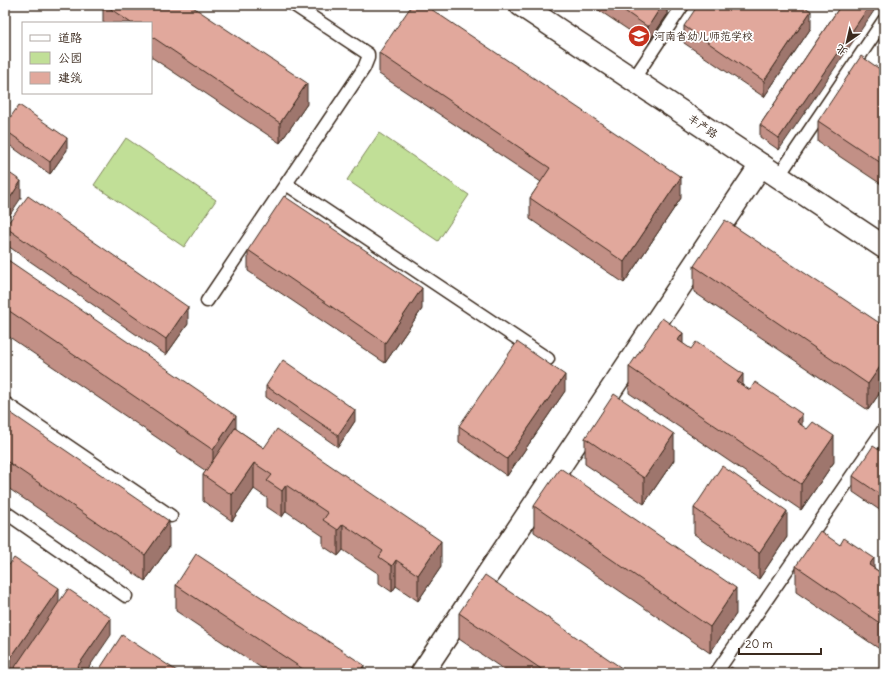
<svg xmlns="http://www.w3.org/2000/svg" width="889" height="678" viewBox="0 0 889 678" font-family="Delius,'LXGW WenKai TC',sans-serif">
<rect width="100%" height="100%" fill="#fff"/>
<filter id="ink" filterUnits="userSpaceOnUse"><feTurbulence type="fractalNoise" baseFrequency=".025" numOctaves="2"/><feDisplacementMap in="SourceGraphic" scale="8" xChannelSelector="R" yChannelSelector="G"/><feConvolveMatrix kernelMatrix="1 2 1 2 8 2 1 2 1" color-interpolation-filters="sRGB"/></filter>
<g filter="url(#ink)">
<g fill="#c1df97" stroke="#7e845a">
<path d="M379,133l90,62 -31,46 -91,-61z"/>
<path d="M126,138l90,62 -32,47 -90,-62z"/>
</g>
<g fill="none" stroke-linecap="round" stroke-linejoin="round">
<g stroke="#3b2a1e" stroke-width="15">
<g id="service">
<path d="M633,80l50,-75"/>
<path d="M778,177l106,-157"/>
<path d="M286,184l262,175"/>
<path d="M207,301l157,-233 4,-10v-4l-74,-49"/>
<path d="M5,403l166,113"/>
<path d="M5,512l121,84"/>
<path d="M716,673l168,-244"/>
</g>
</g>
<g stroke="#3b2a1e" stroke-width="25">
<path id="minor" d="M422,673l339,-508"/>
</g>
<g stroke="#3b2a1e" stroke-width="25">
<path id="tertiary" d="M521,5l363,242"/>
</g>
<use href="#service" stroke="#fff" stroke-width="12"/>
<use href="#minor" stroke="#fff" stroke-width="22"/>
<use href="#tertiary" stroke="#fff" stroke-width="22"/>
</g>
<g fill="#c29086" stroke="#3b2a1e">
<path d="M103,5h87l117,99 -27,39 -129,-86v-34h-48z"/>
<path d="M591,5h76v10l-19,28z"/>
<path d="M841,5l-62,145 -19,-13v-12z"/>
<path d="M684,26l127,2 -47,69 -80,-54z"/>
<path d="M379,53l302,145 -57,85 -94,-64v-21l11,-16 -162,-108z"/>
<path d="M884,72v114l-66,-44v-21z"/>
<path d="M5,125l62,25 -17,24 -45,-32z"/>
<path d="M5,227l183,97 -22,31 -161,-111z"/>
<path d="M248,250l174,59 -37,54 -137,-92z"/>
<path d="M5,258l231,171 205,138 -23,34 -22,-15 -4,6 -13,-9v-9l-36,-24 -5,6 -15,-10v-10l-37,-25 -4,6 -15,-10v-9l-13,-9 -22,32 -29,-20v-26l3,-4 -201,-137z"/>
<path d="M694,266l190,60v61l-16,23 -174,-118z"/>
<path d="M683,344l60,42 59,40 32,36 -33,48 -172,-117v-26z"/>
<path d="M266,386l89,35 -17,26 -72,-50z"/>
<path d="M565,391l-58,85 -48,-34v-16z"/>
<path d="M5,409l164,138 -24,34 -140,-95z"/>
<path d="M585,438l89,22 -30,44 -59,-40z"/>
<path d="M884,453v60l-31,-21v-16z"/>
<path d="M534,506l202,108 -26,39 -176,-121z"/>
<path d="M694,508l93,29 -28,42 -65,-45z"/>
<path d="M796,566l78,2 10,7v77l-88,-60z"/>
<path d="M176,585l188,88h-95l-93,-62z"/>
<path d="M459,613l170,60h-120l-50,-34z"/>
</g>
<g fill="#9e766d" stroke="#3b2a1e">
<path d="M662,5h5v10l-19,28v-16z"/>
<path d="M870,5h8l-99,145v-12z"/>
<path d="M811,11v17l-47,69v-16z"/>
<path d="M307,83v21l-27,39v-20z"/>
<path d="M67,138v12l-17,24v-12z"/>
<path d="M681,177v21l-57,85v-21z"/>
<path d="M21,181v17l-16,24v-16z"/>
<path d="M422,288v21l-37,54v-20z"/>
<path d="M188,307v17l-22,31v-16z"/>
<path d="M683,333v26l-5,-19z"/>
<path d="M884,361v26l-16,23v-26z"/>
<path d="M743,374v26l-6,-18z"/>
<path d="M565,375v16l-58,85v-17z"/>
<path d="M355,410v11l-17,26v-12z"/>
<path d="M802,414v26l-5,-18z"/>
<path d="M236,416v26l-23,34v-26z"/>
<path d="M674,434v26l-30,44v-26z"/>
<path d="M834,436v26l-33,48v-26z"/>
<path d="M254,463v26l-22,32v-26z"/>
<path d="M286,485v26l-4,6v-26z"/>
<path d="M787,511v26l-28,42v-26z"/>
<path d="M169,521v26l-24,34v-26z"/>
<path d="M343,524v26l-5,6v-26z"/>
<path d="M441,541v26l-23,34v-26z"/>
<path d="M6,549v17l-1,1v-17z"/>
<path d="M874,558v26l-5,-19z"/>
<path d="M396,560v26l-4,6v-26z"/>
<path d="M59,588v16l-47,69h-7v-7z"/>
<path d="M736,588v26l-26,39v-26z"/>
<path d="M111,618v17l-26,38h-12z"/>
<path d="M364,665v8h-5z"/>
</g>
<g fill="#e1a89c" stroke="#3b2a1e">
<path d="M105,5h85l117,78 -27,40 -129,-87v-13h-20z"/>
<path d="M412,5h13l256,172 -57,85 -94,-64 20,-30 -171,-115z"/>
<path d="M616,5h46l-14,22z"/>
<path d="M698,5h104l9,6 -47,70 -80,-55z"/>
<path d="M841,5h29l-91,133 -19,-13z"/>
<path d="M861,56l23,16v93l-66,-44z"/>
<path d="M19,105l48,33 -17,24 -45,-32v-5z"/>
<path d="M5,170l16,11 -16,25z"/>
<path d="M28,196l160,111 -22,32 -161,-112z"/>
<path d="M284,196l138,92 -37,55 -137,-93z"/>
<path d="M725,220l159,106v35l-16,23 -174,-118z"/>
<path d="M5,258l231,158 -23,34 -208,-142z"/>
<path d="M662,318l21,15 -5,7 13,9 5,-7 47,32 -6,8 13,8 5,-8 47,32 -5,8 10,7 6,-7 21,14 -33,48 -172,-117z"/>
<path d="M517,342l48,33 -58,84 -48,-33z"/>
<path d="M283,360l72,50 -17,25 -72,-49z"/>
<path d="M614,394l60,40 -30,44 -59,-40z"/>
<path d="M5,409l164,112 -24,34 -140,-95z"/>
<path d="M235,428l29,20 13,-19 164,112 -23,34 -22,-15 -4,6 -13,-9 4,-6 -40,-27 -5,6 -15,-10 5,-7 -42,-28 -4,6 -15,-10 5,-6 -18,-12 -22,32 -29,-20z"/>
<path d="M873,446l11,7v44l-31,-21z"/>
<path d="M722,466l65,45 -28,42 -65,-45z"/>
<path d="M560,468l176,120 -26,39 -176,-121z"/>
<path d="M820,531l20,14 4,-7 30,20 -5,7 15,10v51l-88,-60z"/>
<path d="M196,554l168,111 -5,8h-50l-133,-88z"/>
<path d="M14,558l45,30 -54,78v-95z"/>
<path d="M485,575l144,98h-82l-88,-60z"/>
<path d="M68,589l43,29 -38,55h-62z"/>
<path d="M122,635l58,38h-83z"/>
<path d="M731,667l9,6h-13z"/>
</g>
</g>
<defs>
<g id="school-disc" transform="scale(1.15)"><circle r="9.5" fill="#c8321e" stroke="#fff"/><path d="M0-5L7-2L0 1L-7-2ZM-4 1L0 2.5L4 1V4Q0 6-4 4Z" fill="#fff"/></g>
</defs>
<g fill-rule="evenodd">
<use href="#school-disc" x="639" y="36"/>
</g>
<g text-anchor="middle" stroke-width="3.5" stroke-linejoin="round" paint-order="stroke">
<g font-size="11" fill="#3b2a1e" stroke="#fff" text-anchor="start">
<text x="654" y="40">河南省幼儿师范学校</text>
</g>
<g font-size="11" fill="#3b2a1e" stroke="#fff">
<text transform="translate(703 126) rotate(34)" y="4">丰产路</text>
</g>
</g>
<rect width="889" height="678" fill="none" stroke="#fff" stroke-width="20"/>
<rect x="10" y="10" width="869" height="658" fill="none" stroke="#3b2a1e" stroke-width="1.5" filter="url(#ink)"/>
<rect x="22" y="22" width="130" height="72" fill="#ffffff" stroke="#b1aaa5"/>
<rect x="30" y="35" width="20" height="6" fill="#ffffff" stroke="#b1aaa5"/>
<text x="58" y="42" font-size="12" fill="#3b2a1e">道路</text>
<rect x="30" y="52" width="20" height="12" fill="#c1df97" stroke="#b1aaa5"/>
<text x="58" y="62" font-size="12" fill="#3b2a1e">公园</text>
<rect x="30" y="72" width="20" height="12" fill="#e1a89c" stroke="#b1aaa5"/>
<text x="58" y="82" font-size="12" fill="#3b2a1e">建筑</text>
<g transform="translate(847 42) rotate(214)" stroke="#ffffff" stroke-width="3" paint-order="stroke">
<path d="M0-3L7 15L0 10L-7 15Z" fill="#3b2a1e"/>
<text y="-6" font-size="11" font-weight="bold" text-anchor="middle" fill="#3b2a1e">北</text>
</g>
<path d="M739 648v6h82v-6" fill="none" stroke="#3b2a1e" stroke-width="2"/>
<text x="745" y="648" font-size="12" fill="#3b2a1e" stroke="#ffffff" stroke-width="3" paint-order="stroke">20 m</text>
</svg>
